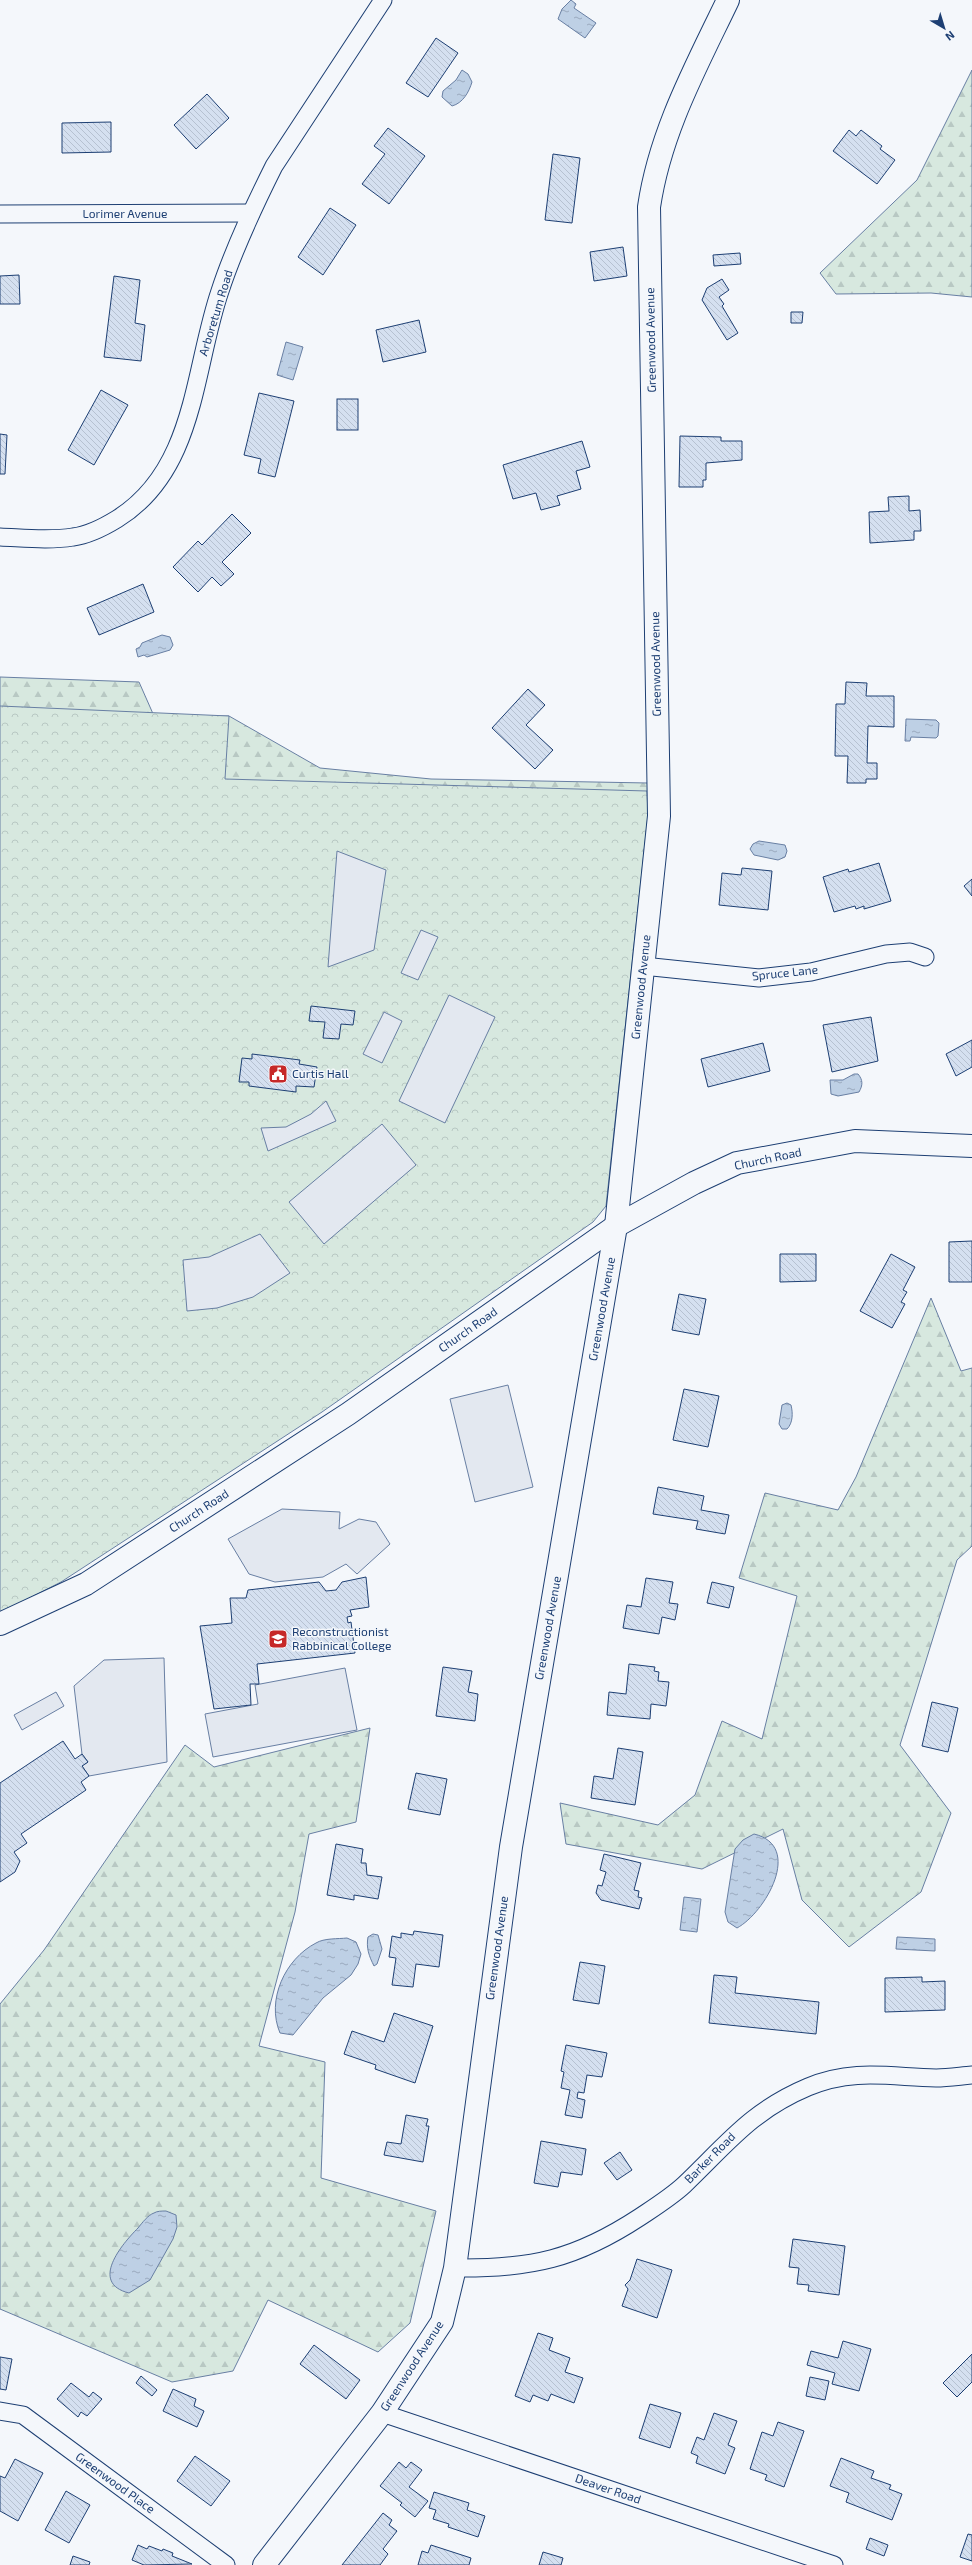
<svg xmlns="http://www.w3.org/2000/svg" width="972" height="2565" viewBox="0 0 972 2565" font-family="'Exo 2',sans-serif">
<defs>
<pattern id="forest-firs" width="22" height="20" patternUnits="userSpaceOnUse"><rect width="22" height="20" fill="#d7e8df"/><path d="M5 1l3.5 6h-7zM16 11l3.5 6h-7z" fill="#b8c8c3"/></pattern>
<pattern id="park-crowns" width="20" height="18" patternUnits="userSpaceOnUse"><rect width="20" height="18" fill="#d7e8df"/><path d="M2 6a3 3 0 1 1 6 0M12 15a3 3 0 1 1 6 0" fill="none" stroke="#b8c8c3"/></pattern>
<pattern id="water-ripples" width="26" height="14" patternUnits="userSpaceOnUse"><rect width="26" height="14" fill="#bed0e5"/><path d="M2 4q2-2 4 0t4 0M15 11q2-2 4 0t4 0" fill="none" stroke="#9aaabe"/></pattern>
<pattern id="building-back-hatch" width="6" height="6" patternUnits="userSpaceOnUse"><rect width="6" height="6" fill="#d5e0f0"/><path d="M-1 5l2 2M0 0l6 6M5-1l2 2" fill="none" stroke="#b6c1d1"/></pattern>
</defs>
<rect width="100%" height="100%" fill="#f4f7fb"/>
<g fill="url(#forest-firs)" stroke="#687fa3">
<path d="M972,70v227l-41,-4 -95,1 -16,-21 97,-93z"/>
<path d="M0,677l139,5 15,34h75l91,52 111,11 217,4 -1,17 -647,54z"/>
<path d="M931,1298l30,73 11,-3v178l-15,14 -57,185 51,68 -30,79 -72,55 -47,-47 -19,-71 -81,40 -136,-25 -6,-41 98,22 37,-30 27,-74 40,18 35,-143 -58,-18 26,-85 73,17 18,-33z"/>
<path d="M370,1728l-14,94 -47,12 -14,78 -36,134 66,16 -4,116 115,33 -26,112 -32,29 -110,-52 -35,71 -61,11 -172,-73v-305l44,-54 141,-205 29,22z"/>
</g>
<path fill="url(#park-crowns)" stroke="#687fa3" d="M0,706l229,10 -4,63 422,12 1,24 -42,391 -13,16 -271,190 -261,170 -61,31z"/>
<g fill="#e3e8f0" stroke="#687fa3">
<path d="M337,851l49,19 -12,80 -46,17z"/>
<path d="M421,930l17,7 -20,43 -17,-7z"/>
<path d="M449,995l46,22 -50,106 -46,-22z"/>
<path d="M384,1012l18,9 -20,42 -19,-9z"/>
<path d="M326,1101l10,20 -68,30 -7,-23 25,-1 25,-13z"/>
<path d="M382,1124l34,41 -92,79 -35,-42z"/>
<path d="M260,1234l30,39 -37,24 -36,11 -30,3 -4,-51 26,-3z"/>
<path d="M508,1385l25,102 -58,15 -25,-103z"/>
<path d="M282,1509l58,3 -1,17 20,-10 17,3 14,22 -33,30 -11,-10 -23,13 -48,5 -26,-8 -21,-35z"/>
<path d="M164,1658l3,104 -78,14 -7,-10 6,-4 -6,-8 -8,-68 30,-26z"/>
<path d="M345,1668l12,62 -144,27 -8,-43 53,-10 -3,-19z"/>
<path d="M56,1692l8,14 -42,24 -8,-15z"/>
</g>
<g fill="url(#water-ripples)" stroke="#687fa3">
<path d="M571,0l5,4 -2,4 22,15 -11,15 -27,-19 4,-10z"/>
<path d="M462,70l6,4 4,8c-3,10 -9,21 -20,24l-10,-9 1,-6 13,-11z"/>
<path d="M286,342l17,5 -10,33 -16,-5z"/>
<path d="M162,635l8,2 3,8 -3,5 -23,7 -3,-2 -6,2 -2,-8 4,-2 2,-4z"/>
<path d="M906,719l30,1 3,3 -1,13 -2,2 -25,-1 -1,4h-5z"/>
<path d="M759,841l26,4 2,6 -2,6 -7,3 -24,-5 -4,-6 3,-5z"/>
<path d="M854,1074h4c5,6 5,11 1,18l-21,4 -7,-2 -1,-14h13z"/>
<path d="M787,1403l4,2c2,8 2,18 -4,24h-5l-3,-5 3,-19z"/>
<path d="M754,1834c50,12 11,79 -17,94l-9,-6 -3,-10 10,-63 8,-9z"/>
<path d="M684,1897l17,2 -4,33 -17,-2z"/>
<path d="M373,1934l5,1 4,14 -5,15 -3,2c-5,-10 -8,-18 -6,-29z"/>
<path d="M897,1937l38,2v12l-39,-2z"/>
<path d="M347,1938l9,4 5,12 -3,10 -7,11 -28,23 -30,37 -13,-2c-14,-33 5,-74 36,-90 8,-5 22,-4 31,-5z"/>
<path d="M166,2211l10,4 1,12 -4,12 -23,41 -21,13c-40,-10 -7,-49 9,-65 4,-5 10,-13 16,-15 3,-2 8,-2 12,-2z"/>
</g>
<g fill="url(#building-back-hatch)" stroke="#1d3f73">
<path d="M436,38l22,15 -30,44 -22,-14z"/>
<path d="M207,94l22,24 -33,31 -22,-24z"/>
<path d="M111,122v30l-49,1v-30z"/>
<path d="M388,128l37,28 -36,48 -27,-20 23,-30 -11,-8z"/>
<path d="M849,130l7,6 5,-6 21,16 -2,3 15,11 -18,24 -44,-33z"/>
<path d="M553,154l27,4 -8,65 -27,-3z"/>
<path d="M330,208l26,17 -33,50 -25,-18z"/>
<path d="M623,247l4,29 -33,5 -4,-29z"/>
<path d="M740,253l1,11 -27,2 -1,-11z"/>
<path d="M19,275l1,29h-20v-28z"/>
<path d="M114,276l26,4 -5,43 10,2 -4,36 -37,-4z"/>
<path d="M722,279l7,11 -10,7 5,7 -2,2 16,27 -11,7 -25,-40 5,-12z"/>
<path d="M791,312h12l-1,11h-11z"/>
<path d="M419,320l7,32 -43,10 -7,-32z"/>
<path d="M101,390l27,15 -34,60 -26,-15z"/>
<path d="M259,393l35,8 -19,76 -17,-4 3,-14 -17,-4z"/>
<rect x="337" y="399" width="21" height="31"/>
<path d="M0,434l7,1 -2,39h-5z"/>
<path d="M680,436l41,1v4h21v19l-36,3v17h-3v7h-24z"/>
<path d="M582,441l8,26 -14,4 5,18 -24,7 3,9 -19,5 -5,-17 -23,6 -10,-34z"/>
<path d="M909,496v15l11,-1 1,21h-7v9l-44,3 -1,-31 20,-1 -1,-14z"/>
<path d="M232,514l19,19 -29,29 12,12 -13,12 -9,-9 -14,15 -25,-25 25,-26 4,4z"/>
<path d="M143,584l11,28 -55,23 -12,-27z"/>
<path d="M846,682l21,1 -1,13h28v31l-26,-1 -1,37h10v16h-11v4h-19l1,-27h-13l1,-52h9z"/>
<path d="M528,689l17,16 -19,20 27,25 -18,19 -43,-41z"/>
<path d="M879,863l12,38 -27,8v-3l-8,3 -1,-3 -21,6 -11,-35 25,-8 1,3z"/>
<path d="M742,868l30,3 -4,39 -49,-5 3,-32 19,2z"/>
<path d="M972,879v17l-8,-10z"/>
<path d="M311,1006l44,5 -2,14 -12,-1 -2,15 -16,-1 2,-16 -16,-1z"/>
<path d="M871,1017l7,44 -46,11 -9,-47z"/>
<path d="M972,1040v27l-16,9 -10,-22z"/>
<path d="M763,1043l7,28 -62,16 -7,-28z"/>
<path d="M252,1054l48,6 -1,4 18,3 -3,20 -18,-1v6l-47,-6v-4h-10l3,-24 10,1z"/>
<path d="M972,1241v41h-23v-40z"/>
<path d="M780,1254h36v27l-36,1z"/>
<path d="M891,1254l24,13 -12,23 4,2 -6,10 4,2 -13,24 -32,-17z"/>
<path d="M679,1294l27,5 -7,36 -27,-5z"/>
<path d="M684,1389l35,7 -11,51 -35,-7z"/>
<path d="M658,1487l46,9 -3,14 28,5 -4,19 -29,-5 2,-8 -45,-7z"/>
<path d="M366,1577l3,30 -19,3 2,6 -5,1 1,6 3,-1 4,31 -98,11 2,20h-9l1,21 -37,4 -14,-83 32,-3 -2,-25h16l2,-8 71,-8 7,9 10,-1 6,-8z"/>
<path d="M646,1578l27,4 -4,21 9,1 -3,16 -13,-3 -3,17 -36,-6 4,-23 14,2z"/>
<path d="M712,1582l22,5 -5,21 -22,-5z"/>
<path d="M629,1664l26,3 -1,4 5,1 -1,9 11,1 -3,24 -15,-2 -1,15 -43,-4 2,-23 17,2z"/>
<path d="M443,1667l29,4 -4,21 10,2 -3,27 -39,-5z"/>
<path d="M932,1702l26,6 -10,44 -26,-6z"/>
<path d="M63,1741l12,18 7,-5 6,8 -6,4 7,10 -8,6 5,8 -65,44 6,9 -13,9 6,9 -5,11 -15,10v-99z"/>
<path d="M618,1748l25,4 -8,53 -44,-7 3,-22 19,3z"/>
<path d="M416,1773l31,6 -7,36 -32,-6z"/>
<path d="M336,1844l27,5 -2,14h5l1,12 15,2 -4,22 -24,-4v5l-27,-5z"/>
<path d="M604,1854l37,9 -7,27 5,1 -1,6 4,1 -3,11 -38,-9 -5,-7 2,-8 4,1 4,-14 -6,-2z"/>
<path d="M414,1931l29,4 -4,32 -23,-3 -3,23 -21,-2 4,-27 -7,-1 3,-21 9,2v-5l12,2z"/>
<path d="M580,1962l25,4 -6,38 -26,-4z"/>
<path d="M714,1975l23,2 -2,16 84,9 -3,32 -107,-11z"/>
<path d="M922,1977v5l23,-1v29l-60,2v-34z"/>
<path d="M394,2013l39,13 -18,57 -40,-14 1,-4 -32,-11 8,-23 32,11z"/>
<path d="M566,2045l41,8 -5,24 -15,-2 -3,18 -6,-1 -1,6 8,2 -3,18 -17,-3 5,-25 -9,-2 3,-16 -3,-1z"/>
<path d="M406,2115l22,4 -2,7h3l-6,36 -39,-7 3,-13 14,2z"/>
<path d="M541,2141l45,8 -4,26 -21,-3 -3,15 -24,-4z"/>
<path d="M620,2152l12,18 -15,10 -13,-17z"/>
<path d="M793,2239l52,7 -6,49 -31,-4 1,-6 -12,-1 2,-16 -10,-1z"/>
<path d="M637,2259l35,11 -15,48 -35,-12 6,-17 -3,-4 5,-5z"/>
<path d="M538,2333l15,5 -4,12 21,8 -5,14 18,6 -9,25 -23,-9 -3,7 -15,-6 -3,7 -15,-6z"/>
<path d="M843,2341l28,8 -12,42 -27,-7 3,-11 -28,-8 4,-14 27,7z"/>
<path d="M314,2345l46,35 -14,19 -46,-35z"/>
<path d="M972,2354v28l-15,15 -14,-14z"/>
<path d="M0,2357l12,2 -6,31 -6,-1z"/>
<path d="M141,2376l16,14 -5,6 -16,-13z"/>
<path d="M810,2377l19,4 -4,19 -19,-4z"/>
<path d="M71,2383l18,14 4,-5 9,7 -15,17 -6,-4 -3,5 -21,-18z"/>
<path d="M173,2389l23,10 -2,7 10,5 -7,16 -34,-16z"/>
<path d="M650,2404l31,9 -11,35 -31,-10z"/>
<path d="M714,2413l23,8 -9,24 7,3 -10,26 -29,-11 2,-7 -7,-3 6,-16 7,3z"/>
<path d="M778,2422l26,9 -20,56 -19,-7 2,-5 -17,-6 12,-37 11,4z"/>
<path d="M195,2456l35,25 -19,25 -34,-25z"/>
<path d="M841,2458l33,13 -3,7 20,7 -2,4 13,5 -10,26 -46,-18 3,-9 -19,-7z"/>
<path d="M15,2459l28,14 -25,48 -18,-10v-35l5,2z"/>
<path d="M399,2462l7,6 5,-6 11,8 -13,17 19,14 -13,16 -15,-12 2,-2 -22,-17z"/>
<path d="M66,2491l24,14 -21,38 -24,-13z"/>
<path d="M434,2492l35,11 -2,7 18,6 -7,21 -30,-10 1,-3 -16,-5 3,-9 -7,-2z"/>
<path d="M383,2513l9,7 -3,5 8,6 -14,18 5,5 -8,11h-38z"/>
<path d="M968,2534l4,1v26l-12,-4z"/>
<path d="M870,2538l18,7 -4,11 -18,-7z"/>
<path d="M138,2545l9,4 2,-3 13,5 1,-2 10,4 -1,3 20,8 -48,1 -12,-5z"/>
<path d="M431,2545l40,13 -2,7h-51l4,-14 6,2z"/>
<path d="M543,2552l20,6 -2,7h-22z"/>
<path d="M73,2556l17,6 -1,3h-19z"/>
</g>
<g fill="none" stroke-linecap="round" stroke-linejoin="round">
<g stroke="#1d3f73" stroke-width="19">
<g id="minor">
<path d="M0,214l251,-1"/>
<path d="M0,537c24,1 49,4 73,0 16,-2 31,-10 44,-18 79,-49 76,-149 103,-228 14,-43 34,-85 54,-125l109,-166"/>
<path d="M643,966l116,12 52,-6 75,-18 24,-2 15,5"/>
<path d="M455,2268c76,1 121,-9 185,-51 15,-10 31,-20 44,-32 43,-41 67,-74 124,-98 45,-19 82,-10 128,-9 12,0 24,-2 36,-3"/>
<path d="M0,2411l23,4 203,150"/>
<path d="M382,2413l452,152"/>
</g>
</g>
<g stroke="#1d3f73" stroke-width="24">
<path id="secondary" d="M264,2565l118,-152 60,-91 13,-54 56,-421 105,-621 43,-410 -10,-609c11,-75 47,-140 79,-207"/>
</g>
<g stroke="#1d3f73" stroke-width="24">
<path id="primary" d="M0,1624l86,-40 262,-170 268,-188 78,-43 43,-20 118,-22 117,5"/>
</g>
<use href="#minor" stroke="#f4f7fb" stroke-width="17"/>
<use href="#secondary" stroke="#f4f7fb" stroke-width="22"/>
<use href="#primary" stroke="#f4f7fb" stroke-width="22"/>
</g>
<defs>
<g id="civic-square" transform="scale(1)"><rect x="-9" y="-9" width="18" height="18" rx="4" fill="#c62828" stroke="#f4f7fb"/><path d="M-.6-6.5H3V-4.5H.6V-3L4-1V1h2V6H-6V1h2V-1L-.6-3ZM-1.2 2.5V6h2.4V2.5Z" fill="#fff"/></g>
<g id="university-square" transform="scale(1)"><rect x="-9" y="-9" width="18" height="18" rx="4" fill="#c62828" stroke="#f4f7fb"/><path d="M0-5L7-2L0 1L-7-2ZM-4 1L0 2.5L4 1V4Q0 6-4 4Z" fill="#fff"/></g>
</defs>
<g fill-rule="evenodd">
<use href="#civic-square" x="278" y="1074"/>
<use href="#university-square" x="278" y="1639"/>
</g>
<g text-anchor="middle" stroke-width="3" stroke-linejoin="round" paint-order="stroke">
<g font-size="12" fill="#1d3f73" stroke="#f4f7fb">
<text x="125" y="218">Lorimer Avenue</text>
<text transform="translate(216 313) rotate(-73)" y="4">Arboretum Road</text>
<text transform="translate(651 340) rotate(-91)" y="4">Greenwood Avenue</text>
<text transform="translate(656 664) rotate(-91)" y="4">Greenwood Avenue</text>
<text transform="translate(785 973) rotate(-6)" y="4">Spruce Lane</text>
<text transform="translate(641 987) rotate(-84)" y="4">Greenwood Avenue</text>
<text transform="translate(768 1159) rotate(-12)" y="4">Church Road</text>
<text transform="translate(602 1309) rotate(-80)" y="4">Greenwood Avenue</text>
<text transform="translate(468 1330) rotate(-35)" y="4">Church Road</text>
<text transform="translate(199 1511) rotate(-33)" y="4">Church Road</text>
<text transform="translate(548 1628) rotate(-80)" y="4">Greenwood Avenue</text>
<text transform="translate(497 1948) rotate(-82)" y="4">Greenwood Avenue</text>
<text transform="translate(710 2158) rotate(-45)" y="4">Barker Road</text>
<text transform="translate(412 2366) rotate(-57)" y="4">Greenwood Avenue</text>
<text transform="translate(115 2483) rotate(36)" y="4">Greenwood Place</text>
<text transform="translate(608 2489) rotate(19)" y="4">Deaver Road</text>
</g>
<g font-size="12" fill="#1d3f73" stroke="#f4f7fb" text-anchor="start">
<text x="292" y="1078">Curtis Hall</text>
<text x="292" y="1636">Reconstructionist<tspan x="292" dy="14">Rabbinical College</tspan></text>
</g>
</g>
<g transform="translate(944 28) rotate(142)" stroke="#f4f7fb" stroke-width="3" paint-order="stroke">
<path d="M0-3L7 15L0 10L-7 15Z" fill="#1d3f73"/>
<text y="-6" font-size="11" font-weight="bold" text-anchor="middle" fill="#1d3f73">N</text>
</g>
</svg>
